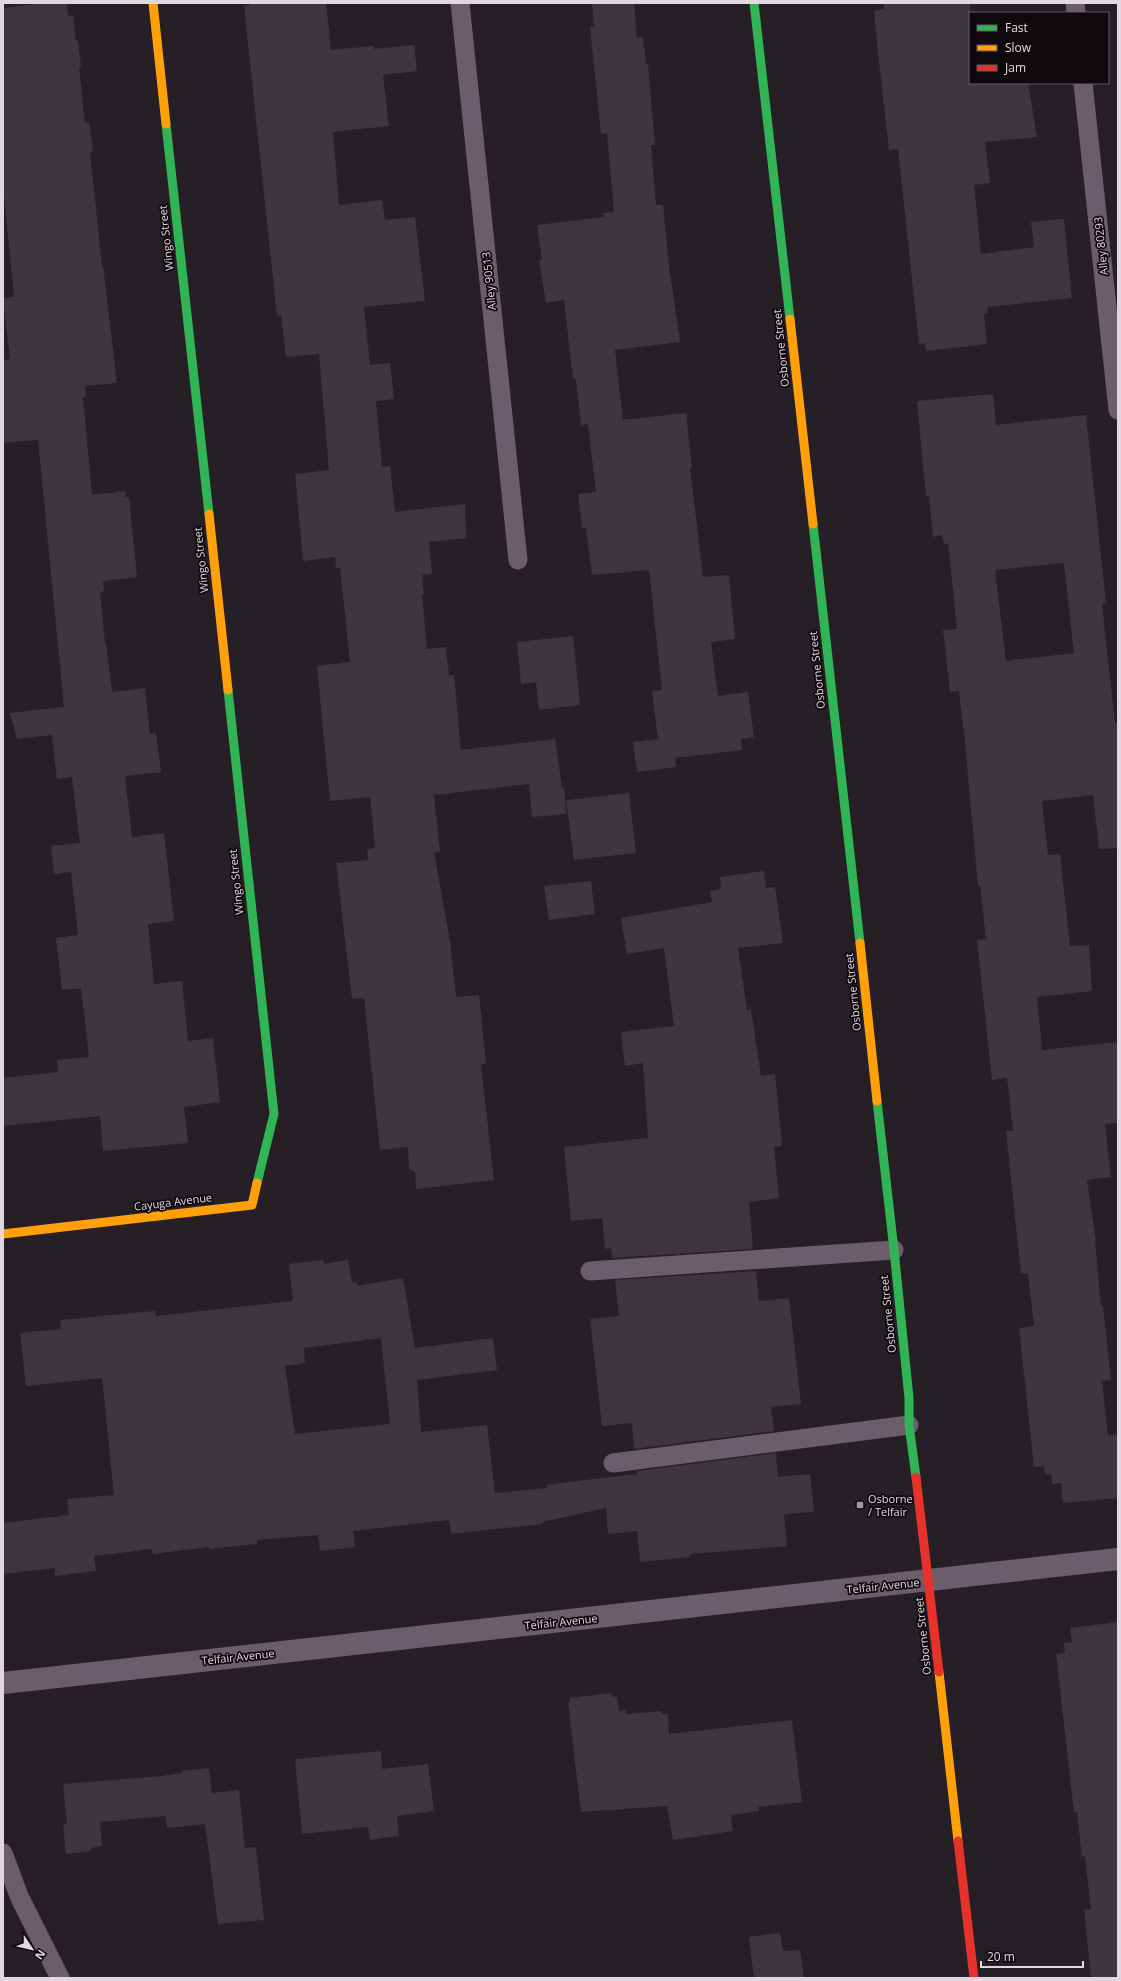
<svg xmlns="http://www.w3.org/2000/svg" width="1121" height="1981" viewBox="0 0 1121 1981" font-family="'Open Sans',sans-serif">
<rect width="100%" height="100%" fill="#262026"/>
<g fill="#3d373d" fill-rule="evenodd">
<path d="M46,3h21l1,13 5,-1 3,26h2l3,26h-2l6,56 4,-1 4,29 -3,1 12,114h1l14,117 -32,3 1,11h-3l9,98 33,-4v7l4,-1 8,80 -34,4 1,10 -4,1 5,51h1l6,49 33,-4 5,46 6,-1 5,39 -36,4 7,61 32,-4 10,88 -26,3 6,60 28,-3 6,60 25,-3 7,64 -36,5 4,36 -85,8 -3,-35 -97,10v-48l55,-6 -1,-12 32,-3 -8,-69 -19,2 -6,-52 22,-3 -7,-63 -17,2 -3,-28 29,-3 -8,-66 -15,2 -5,-44 -35,4 -7,-26 54,-6 -26,-267 -35,3v-83l7,-1 -7,-61 11,-1 -11,-114v-175z"/>
<path d="M250,3h76l5,47 43,-4v3l40,-4 3,26 -34,4 6,51 -56,6 6,73 43,-5 3,20 30,-3 10,84 -61,6 6,58 20,-2 4,36 -18,2 6,66 8,-1 5,46 70,-8 1,34 -37,4 3,32 -10,1 2,19 -2,1 5,54 19,-2 3,28h5l7,75 94,-11 7,48h2l2,27 -34,3 -3,-33 -95,11 6,57h-6l16,89 6,56 23,-2 7,69h-5l13,116 -78,9 -1,-17 -6,-3 -1,-22 -28,3 -16,-152 -12,1 -16,-136 32,-3 -1,-11 8,-1 -5,-51 -40,4 -13,-135 33,-4 -10,-94h-4l-1,-11 -32,4 -8,-87 34,-4 -10,-116 -33,3 -5,-42 -4,1 -33,-310 6,-1z"/>
<path d="M592,3h42l3,35 6,-1 3,27h2l7,81h-4l5,60h7l6,61 11,76 -65,8 8,70 63,-7 6,55h-2l13,109 26,-2 6,64 -24,3 7,54 30,-4 6,45 -13,2 1,11 -67,8 1,9 -39,5 -4,-30 25,-3 -6,-48 10,-1 -13,-120 -57,5 -6,-47h-4l-4,-34 18,-2 -8,-68 -7,1 -5,-46h-3l-9,-79 -18,3 -7,-43h3l-5,-35 67,-8 -1,-4 11,-1 -7,-79 -6,1 -11,-107h4z"/>
<path d="M884,3h86v80h58l9,54 -52,5 5,41 -16,2 7,69 53,-7 -3,-25 33,-3 8,79 -85,9 1,6 -4,1 3,30 -61,7 -1,-8 -6,1 -21,-195 -9,1 -11,-97 -4,-42 10,-2z"/>
<path d="M993,394l3,31 90,-10 20,188 -4,1 13,119h3v125l-19,1 -6,-54 -51,6 6,54 12,-1 10,92 19,-1 3,46 -55,6 5,53 76,-8v81l-13,1 6,53 -24,3 9,62 -1,-1 6,65h2l8,74 -9,1 6,54 10,-1v64l-55,5 -2,-20 -9,1 -1,-10h-6l-1,-8 -10,1 -15,-139 15,-2 -6,-53 -7,1 -15,-143h7l-6,-53 -15,2 -15,-140 9,-1 -6,-53h-2l-13,-144 -6,-51 -9,1 -7,-62 14,-1 -9,-86 -4,1 -2,-9 -9,2 -4,-41h-3l-9,-95zM1064,563l10,90 -68,8 -11,-91z"/>
<path d="M573,636l7,69 -41,5 -3,-28 -15,2 -4,-42z"/>
<path d="M629,793l7,60 -62,7 -8,-60z"/>
<path d="M764,871l2,17 9,-1 8,56 -45,5 9,62 4,-1 10,67 14,-2 7,72 -8,1 5,51 -30,4 4,47 -141,9 -1,-10 -6,1 -3,-31 -31,3 -7,-74 84,-9 -5,-75 -18,3 -4,-34 53,-6 -10,-78 -37,6 -6,-36 91,-16 -2,-11 11,-2 -1,-12z"/>
<path d="M591,881l4,33 -46,6 -5,-34z"/>
<path d="M323,1260l1,4 24,-4 4,23 5,-1v4l46,-8 12,70 78,-10 4,32 -80,10 4,52 66,-7 8,68 52,-5v-3l21,-3 69,-8v-3l139,-18 2,24 32,-3 4,38 -30,2 3,32 -97,8v3l-50,5 -3,-31 -29,3 -2,-26 -64,14 1,2 -92,10 -2,-14 -96,11 2,16 -35,4 -2,-16 -61,5v4l-48,5v-2l-56,7 -1,-5 -58,7 2,15 -41,5v-8l-52,6v-51l66,-8 -2,-16 47,-4 -12,-117 -76,8 -6,-53 41,-4 -1,-9 95,-9 1,5 137,-15 -4,-37zM381,1338l9,86 -95,10 -10,-68 20,-3 -1,-15z"/>
<path d="M756,1271l3,30 30,-3 12,106 -30,3 3,24 -140,18 -2,-26 -30,3 -12,-107 29,-3 -4,-36z"/>
<path d="M1118,1622v356h-27l-7,-68 7,-1 -6,-53 -3,1 -5,-45h-3l-18,-158 9,-1 -1,-10 8,-1 -2,-14z"/>
<path d="M611,1693l1,4 5,-1 2,15 6,-1 1,4 35,-3 1,3h6l1,20 123,-14 10,82 -44,5 1,4 -28,4 2,16 -60,9 -6,-34 -86,6 -13,-110h2v-4z"/>
<path d="M381,1751l1,18 46,-5 6,47 -37,5 2,20 -29,4 -2,-13 -66,7 -7,-75z"/>
<path d="M209,1768l3,25 27,-3 6,58 11,-1 8,73 -46,4 -13,-100 -38,4 -1,-12 -66,6 2,24 -11,2v3l-25,3 -3,-30h4l-4,-40 99,-8 20,-3v-2z"/>
<path d="M780,1933l3,18 17,-1 4,28h-50l-5,-41z"/>
</g>
<g fill="none" stroke-linecap="round" stroke-linejoin="round">
<g stroke="#6c5d6b" stroke-width="19">
<path d="M460,3l58,557"/>
<path d="M1075,3l1,10"/>
<path d="M1083,83l35,327"/>
<path d="M590,1271l304,-21"/>
<path d="M613,1463l296,-38"/>
<path d="M3,1853l16,43 41,82"/>
</g>
<path stroke="#6c5d6b" stroke-width="22" d="M3,1683l1115,-124"/>
<g stroke="#30b455" stroke-width="9">
<path d="M754,3l36,316"/>
<path d="M166,124l43,390"/>
<path d="M813,524l47,419"/>
<path d="M228,690l46,424 -17,69"/>
<path d="M877,1101l17,149 15,148v27l7,52"/>
</g>
<g stroke="#ff9f0a" stroke-width="9">
<path d="M153,3l13,121"/>
<path d="M790,319l23,205"/>
<path d="M209,514l19,176"/>
<path d="M860,943l17,158"/>
<path d="M3,1234l249,-29 5,-22"/>
<path d="M939,1672l19,169"/>
</g>
<g stroke="#e5322d" stroke-width="9">
<path d="M916,1477l23,195"/>
<path d="M958,1841l16,137"/>
</g>
</g>
<rect fill="#a0979f" stroke="#0f090e" stroke-width="1.5" x="856" y="1501" width="8" height="8" rx="2"/>
<g text-anchor="middle" stroke-width="3.5" stroke-linejoin="round" paint-order="stroke">
<g font-size="11" fill="#e1d7e0" stroke="#0f090e">
<text transform="translate(166 238) rotate(-96)" y="4">Wingo Street</text>
<text transform="translate(1101 246) rotate(-96)" y="4">Alley 80293</text>
<text transform="translate(489 281) rotate(-96)" y="4">Alley 90513</text>
<text transform="translate(781 348) rotate(-96)" y="4">Osborne Street</text>
<text transform="translate(201 560) rotate(-96)" y="4">Wingo Street</text>
<text transform="translate(817 670) rotate(-96)" y="4">Osborne Street</text>
<text transform="translate(236 882) rotate(-96)" y="4">Wingo Street</text>
<text transform="translate(853 992) rotate(-96)" y="4">Osborne Street</text>
<text transform="translate(173 1202) rotate(-7)" y="4">Cayuga Avenue</text>
<text transform="translate(888 1314) rotate(-96)" y="4">Osborne Street</text>
<text transform="translate(883 1586) rotate(-6)" y="4">Telfair Avenue</text>
<text transform="translate(561 1622) rotate(-6)" y="4">Telfair Avenue</text>
<text transform="translate(923 1636) rotate(-96)" y="4">Osborne Street</text>
<text transform="translate(238 1657) rotate(-6)" y="4">Telfair Avenue</text>
</g>
<g font-size="11" fill="#e1d7e0" stroke="#0f090e" text-anchor="start">
<text x="868" y="1503">Osborne<tspan x="868" dy="13">/ Telfair</tspan></text>
</g>
</g>
<rect width="1121" height="1981" fill="none" stroke="#e1d7e0" stroke-width="8"/>
<rect x="969" y="12" width="140" height="72" fill="#0f090e" stroke="#635b62"/>
<rect x="977" y="25" width="20" height="6" fill="#30b455" stroke="#635b62"/>
<text x="1005" y="32" font-size="12" fill="#e1d7e0">Fast</text>
<rect x="977" y="45" width="20" height="6" fill="#ff9f0a" stroke="#635b62"/>
<text x="1005" y="52" font-size="12" fill="#e1d7e0">Slow</text>
<rect x="977" y="65" width="20" height="6" fill="#e5322d" stroke="#635b62"/>
<text x="1005" y="72" font-size="12" fill="#e1d7e0">Jam</text>
<g transform="translate(32 1949) rotate(125)" stroke="#0f090e" stroke-width="3" paint-order="stroke">
<path d="M0-3L7 15L0 10L-7 15Z" fill="#e1d7e0"/>
<text y="-6" font-size="11" font-weight="bold" text-anchor="middle" fill="#e1d7e0">N</text>
</g>
<path d="M981 1961v6h102v-6" fill="none" stroke="#e1d7e0" stroke-width="2"/>
<text x="987" y="1961" font-size="12" fill="#e1d7e0" stroke="#0f090e" stroke-width="3" paint-order="stroke">20 m</text>
</svg>
